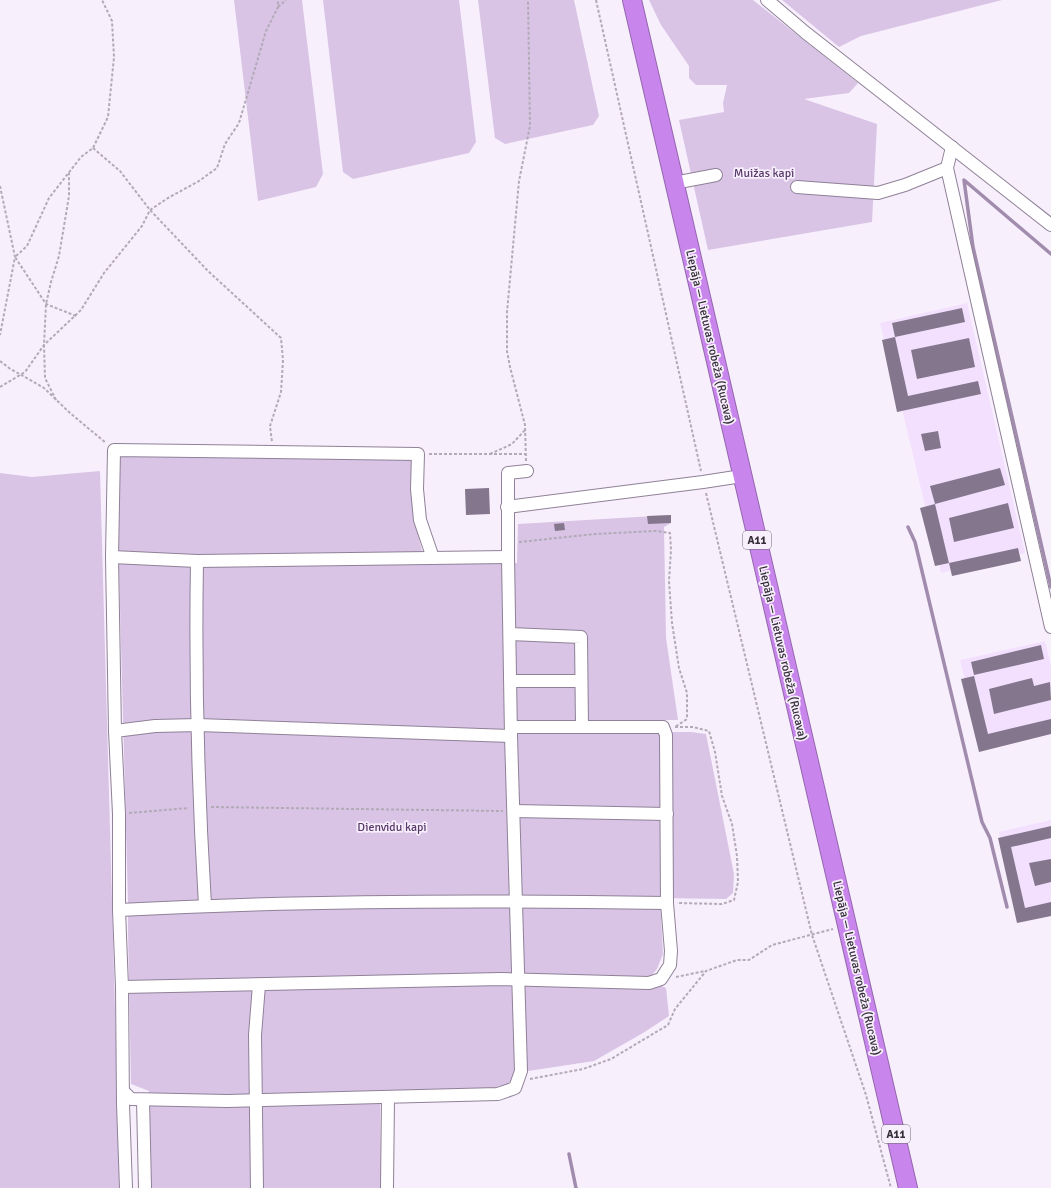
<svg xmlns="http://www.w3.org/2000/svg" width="1051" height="1188" viewBox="0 0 1051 1188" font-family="Signika,sans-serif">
<rect width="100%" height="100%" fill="#f8effd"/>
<g fill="#f3e0ff">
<path d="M967,303l58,250 -84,20 -39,-164 -22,-86z"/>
<path d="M1045,641l6,25v63l-69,18 -22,-87z"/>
<path d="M1051,820v91l-34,7 -18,-86z"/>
</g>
<g fill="#d9c4e6">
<path d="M234,0h68l21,174 -7,13 -58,14z"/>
<path d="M323,0h136l17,142 -7,11 -116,26 -10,-7z"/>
<path d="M478,0h96l25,116 -6,9 -88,19 -10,-6z"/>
<path d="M649,0h104l105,83 -9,10 -45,6 73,25 -5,98 -164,28 -29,-130 45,-8 -1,-9 4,-18h-31l-7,-7v-12l-28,-41z"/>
<path d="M782,0h220l-141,36 -22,11z"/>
<path d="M120,453l292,5c2,35 2,72 14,106l91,-1 1,-39 153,-9v8l-7,4 2,111 12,82h-13l4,12h22l15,2 28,140 -1,19 -7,6 -66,-1 3,56 -6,15 -9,11 18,8 3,28 -26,17 -49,28 -79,12 -5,9 -16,7 -114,4 1,95h-230l-2,-97 -18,-7 -3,-154v-27l-12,-444z"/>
<path d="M100,471l20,717h-120v-715l32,4z"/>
</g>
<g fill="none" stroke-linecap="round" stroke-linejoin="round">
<g stroke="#a18cae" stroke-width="3.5">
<path d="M1051,254l-87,-74 9,67 78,340"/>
<path d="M908,527l7,15 67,280 8,16 17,69"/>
<path d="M569,1154l7,34"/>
</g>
</g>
<g fill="#84768c">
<path d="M962,308l3,14 -70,15 -3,-14z"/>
<path d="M895,337l13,59 70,-15 3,13 -84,18 -15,-72z"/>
<path d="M969,338l6,29 -58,12 -6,-29z"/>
<path d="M938,431l3,17 -16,3 -4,-17z"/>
<path d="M1000,468l5,17 -70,19 -5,-18z"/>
<path d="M489,488l1,26 -24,1 -1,-26z"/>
<path d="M1008,503l6,25 -60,14 -5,-24z"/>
<path d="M935,504l14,59 -14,3 -15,-58z"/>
<path d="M671,515v8l-23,1 -1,-8z"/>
<path d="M564,523l1,7 -10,1 -1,-7z"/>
<path d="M1018,548l3,13 -69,15 -3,-13z"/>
<path d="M1041,645l3,14 -70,16 -3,-13z"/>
<path d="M974,676l14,58 63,-15v15l-72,18 -18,-73z"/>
<path d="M1032,678l2,8 16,-4 1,18 -57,14 -5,-25z"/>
<path d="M1051,826v12l-40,9 14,61 26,-6v14l-34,7 -19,-85z"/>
<path d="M1051,859v23l-16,4 -6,-23z"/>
</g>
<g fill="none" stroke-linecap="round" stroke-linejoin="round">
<g stroke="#8f8197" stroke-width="14">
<g id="minor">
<path d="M767,0l39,33 245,192"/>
<path d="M952,147l-5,21 104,459"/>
<path d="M674,183l42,-8"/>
<path d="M797,187l81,6 27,-8 42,-17"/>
<path d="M507,507l196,-25 39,-6"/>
<path d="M112,557l85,4 311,-4"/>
<path d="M197,561c-2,114 1,229 8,344"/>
<path d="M510,634l71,3 1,90"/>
<path d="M511,681h70"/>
<path d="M115,731l40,-5 43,-1 313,11"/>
<path d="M514,811l153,3"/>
<path d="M119,910c183,-10 366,-10 548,-7"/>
<path d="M122,987l379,-8 148,4 12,-4 9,-14 1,-14 -4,-48 -1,-168 -3,-8h-151"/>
<path d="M124,1092l7,7 96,2 271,-7 17,-6 6,-17 -10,-335 -3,-179v-84l19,-2"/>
<path d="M143,1100l2,88"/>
<path d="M126,1188l-3,-84 -1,-117 -3,-77v-96l-4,-83 -3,-174 2,-107 304,4 -1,35 3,31 13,38"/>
<path d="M257,1188l-2,-153 4,-50"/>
<path d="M387,1188l1,-90"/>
</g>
</g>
<g stroke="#9467ad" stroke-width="20">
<path id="highway" d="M632,0l276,1188"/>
</g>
<g stroke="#b2aab7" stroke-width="2" stroke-dasharray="3 2" stroke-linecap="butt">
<path d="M596,0l105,471"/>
<path d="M278,7l8,-7"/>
<path d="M93,148l27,23 30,39 58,61 73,67 2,22 -2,32 -11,34 2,16"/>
<path d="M0,186l15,71 -15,78"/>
<path d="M76,316l-30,-12 -31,-47 12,-11 22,-48 32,-41 12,-9 15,-31 6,-60 -2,-36 -10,-21"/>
<path d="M0,361l9,7 35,20 26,25 36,30"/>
<path d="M0,387l25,-15 19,-27 37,-35 23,-37 38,-47 8,-16 18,-12 31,-17 18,-13 8,-24 14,-21 27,-92 12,-24v-7"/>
<path d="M56,400l-11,-22 -1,-33 2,-41 5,-22 8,-26 10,-60v-23"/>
<path d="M429,454h97"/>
<path d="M490,454l22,-10 13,-14"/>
<path d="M526,461l-1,-36 -15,-58 -3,-16v-39l12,-131 11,-55 -2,-126"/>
<path d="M706,493l106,442 54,160 25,93"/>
<path d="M519,542l76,-8 61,-3 14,2 1,17 -2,31 3,42 7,45 8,25v26l-12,8"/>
<path d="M675,727h18l16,4 6,21 7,44 10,28 5,32 1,26 -4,18 -12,4 -45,-1"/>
<path d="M211,807l292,4"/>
<path d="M129,813l60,-5"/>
<path d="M676,977l29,-6"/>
<path d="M530,1079l53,-10 28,-10 57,-34 7,-16 31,-38 31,-11h12l23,-15 61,-16"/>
</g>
<use href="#minor" stroke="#fff" stroke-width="12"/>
<use href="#highway" stroke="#c886ec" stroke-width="18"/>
</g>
<g text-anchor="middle" stroke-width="3.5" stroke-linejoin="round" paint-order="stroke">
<g fill="#f8effd" stroke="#6e6872" stroke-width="1">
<rect x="743" y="531" width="28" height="18" rx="3"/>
<rect x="882" y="1125" width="28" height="18" rx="3"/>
</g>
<g font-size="11" font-weight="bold" fill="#332e37">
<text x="757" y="544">A11</text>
<text x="896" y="1138">A11</text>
</g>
<g font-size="12" fill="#583969" stroke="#f8effd">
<text x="764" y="177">Muižas kapi</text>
<text x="392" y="831">Dienvidu kapi</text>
</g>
<g font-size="12" fill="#332e37" stroke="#f8effd">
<text transform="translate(710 337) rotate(77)" y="4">Liepāja — Lietuvas robeža (Rucava)</text>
<text transform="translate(783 653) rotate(77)" y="4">Liepāja — Lietuvas robeža (Rucava)</text>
<text transform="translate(857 968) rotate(77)" y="4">Liepāja — Lietuvas robeža (Rucava)</text>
</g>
</g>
</svg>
